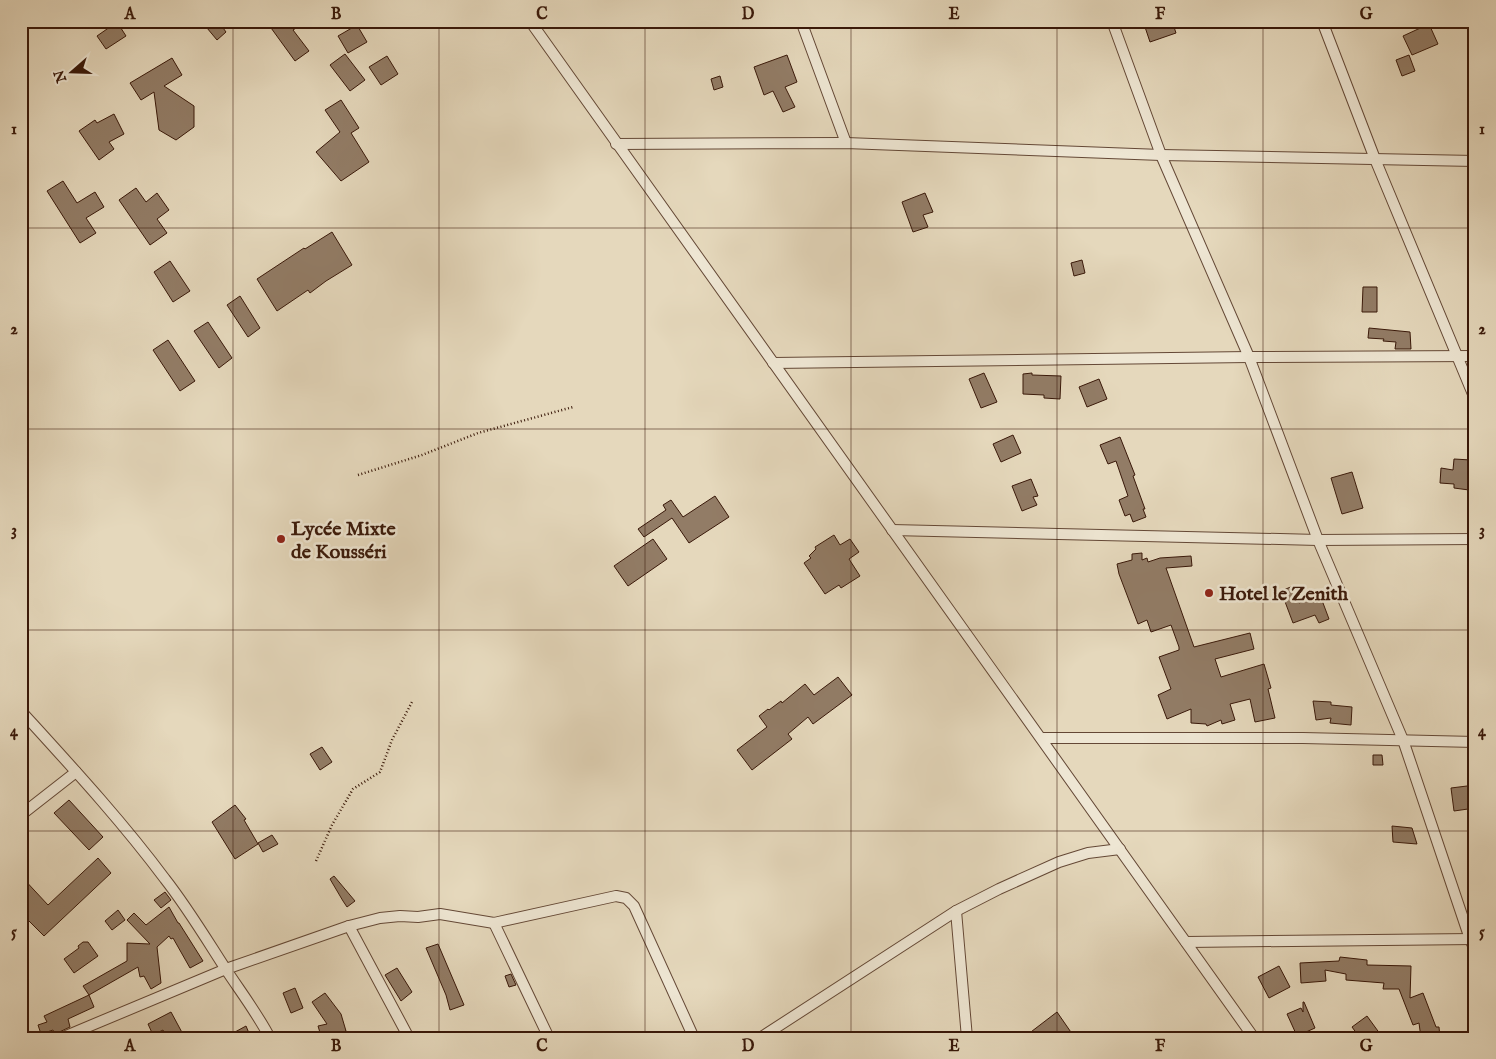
<svg xmlns="http://www.w3.org/2000/svg" width="1496" height="1059" viewBox="0 0 1496 1059" font-family="'IM FELL English',serif">
<rect width="100%" height="100%" fill="#e5d8bc"/>
<filter id="stains"><feTurbulence type="fractalNoise" baseFrequency=".004" numOctaves="4"/><feColorMatrix values="0 0 0 0 .2 0 0 0 0 .09 0 0 0 0 .02 0 0 0 .5 -.17"/></filter>
<radialGradient id="worn" r=".72"><stop offset=".6" stop-color="#630" stop-opacity="0"/><stop offset="1" stop-color="#630" stop-opacity=".3"/></radialGradient>
<g fill="#927c66" stroke="#391809">
<path d="M216,21h2l8,11 -9,8 -10,-12z"/>
<path d="M266,21h41l-14,9 16,21 -14,10z"/>
<path d="M1143,21h29l4,12 -26,9z"/>
<path d="M117,22l9,14 -20,13 -9,-13z"/>
<path d="M1429,24l9,20 -26,11 -9,-19z"/>
<path d="M357,25l10,17 -19,11 -10,-17z"/>
<path d="M345,54l20,26 -15,11 -20,-26z"/>
<path d="M787,55l10,27 -12,5 10,20 -12,5 -10,-21 -9,4 -10,-28z"/>
<path d="M1409,55l6,16 -13,5 -6,-16z"/>
<path d="M387,56l11,18 -17,11 -12,-18z"/>
<path d="M172,58l10,17 -18,11 30,20v21l-18,13 -17,-10 -5,-38 -13,8 -11,-17z"/>
<path d="M720,76l3,11 -9,3 -3,-11z"/>
<path d="M341,100l18,28 -8,5 18,29 -28,19 -25,-29 24,-20 -15,-22z"/>
<path d="M114,114l10,20 -15,8 5,7 -15,11 -20,-29 16,-11 2,3z"/>
<path d="M63,181l14,22 18,-11 9,15 -18,11 10,15 -16,10 -33,-52z"/>
<path d="M136,188l10,14 11,-9 12,17 -12,9 10,14 -17,12 -31,-45z"/>
<path d="M925,193l8,19 -10,3 5,12 -15,5 -11,-30z"/>
<path d="M332,232l20,33 -26,16 -16,12 -2,-3 -31,21 -20,-32 47,-31 1,1z"/>
<path d="M1082,260l3,13 -11,3 -3,-13z"/>
<path d="M170,261l20,30 -17,11 -19,-30z"/>
<path d="M1363,287h14v25h-15z"/>
<path d="M240,296l20,32 -12,9 -21,-32z"/>
<path d="M208,322l24,36 -13,10 -25,-37z"/>
<path d="M1369,328l41,4 1,17h-16l1,-7 -13,-1 1,-2 -16,-1z"/>
<path d="M168,340l27,41 -15,10 -27,-41z"/>
<path d="M984,373l13,29 -16,6 -12,-29z"/>
<path d="M1032,373v2l29,1 -1,23 -16,-1v-3l-21,-1v-20z"/>
<path d="M1099,379l8,20 -20,8 -8,-20z"/>
<path d="M1013,435l8,18 -20,9 -8,-18z"/>
<path d="M1120,437l15,38 -2,1 12,33h-2l3,8 -13,5 -3,-8 -5,2 -6,-16 9,-4 -12,-35 -8,3 -8,-19z"/>
<path d="M1454,459l17,1 -2,30 -15,-2v-4l-14,-1 1,-15 12,2z"/>
<path d="M1352,472l11,36 -21,6 -11,-36z"/>
<path d="M1031,479l7,17 -5,1 4,8 -15,6 -10,-25z"/>
<path d="M715,496l14,21 -40,26 -17,-25 -28,19 -6,-8 28,-19 -3,-5 8,-5 12,17z"/>
<path d="M834,535l6,10 10,-6 9,13 -10,7 11,17 -19,12 -2,-3 -14,9 -21,-31 7,-5 -2,-2 7,-7 -1,-2z"/>
<path d="M653,539l14,20 -39,27 -14,-20z"/>
<path d="M1142,553v7l5,-2 1,4 12,-4 31,-2 1,10 -26,2 28,79 56,-14 4,16 -39,10 6,18 43,-13 7,24 -3,1 7,29 -20,4 -5,-23 -20,5 5,16 -13,4 -1,-4 -14,6 -1,-2 -15,-1v-14l-24,10 -9,-24 13,-6 -12,-32 20,-7v-3l-8,-22 -20,7 -4,-12 -9,4 -19,-50 -2,-10 15,-4v-6z"/>
<path d="M1293,586l6,17 21,-8 9,24 -10,4 -4,-8 -22,8 -12,-32z"/>
<path d="M838,677l14,18 -39,29 -5,-7 -20,17 4,5 -40,31 -15,-20 30,-23 -8,-11 9,-7 1,1 12,-9 1,2 23,-19 9,11z"/>
<path d="M1313,701l18,1v3l21,2 -1,18 -21,-2 1,-5 -15,2z"/>
<path d="M322,747l10,15 -12,8 -10,-16z"/>
<path d="M1373,755h9l1,10h-10z"/>
<path d="M1475,785v23l-21,3 -3,-23z"/>
<path d="M69,800l34,37 -14,13 -35,-37z"/>
<path d="M235,805l11,14 -2,1 14,24 -23,15 -23,-37z"/>
<path d="M1392,826l20,2 5,16 -24,-2z"/>
<path d="M272,835l6,9 -15,8 -5,-9z"/>
<path d="M98,858l13,15 -67,63 -23,-23v-37l27,29z"/>
<path d="M334,876l21,25 -8,6 -4,-6 -13,-22z"/>
<path d="M165,892l6,8 -10,8 -7,-8z"/>
<path d="M169,907l9,16h1l24,38 -13,7 -17,-30 -2,1 -2,-3 -12,11 4,36 -10,6 -7,-13 -4,1 -2,-10 -49,28 -6,-9 44,-25v-18l23,1 -23,-24 7,-7 12,12z"/>
<path d="M118,910l7,10 -13,10 -7,-9z"/>
<path d="M83,942h5l10,14 -24,17 -10,-14 15,-11 -1,-2z"/>
<path d="M438,944l26,61 -14,5 -4,-15 -20,-47z"/>
<path d="M1340,957l27,3v5l44,1 -1,32 13,-5 13,34h3l1,11h-19l-2,-15 -6,2 -14,-36h-16l1,-6 -38,-3v-6l-21,-4 1,11 -25,2 -1,-20 39,-2z"/>
<path d="M1279,966l11,21 -21,11 -11,-21z"/>
<path d="M397,968l15,24 -11,9 -16,-26z"/>
<path d="M511,974l5,11 -7,2 -4,-11z"/>
<path d="M295,988l8,20 -12,5 -8,-20z"/>
<path d="M325,993l16,21 5,17 -15,5 -1,-3 -9,3 -3,-10 9,-2 -15,-22z"/>
<path d="M89,995l5,12 -26,12 2,8 -15,7 -2,-4 -12,4 -3,-9 9,-3 -3,-6z"/>
<path d="M1303,1002h1l11,26 -18,8 -10,-22 14,-6 2,4z"/>
<path d="M171,1012l14,26h-18l-4,-8 -10,5 -5,-11z"/>
<path d="M1057,1012l18,26h-52z"/>
<path d="M1367,1016l16,22h-23l-8,-11z"/>
<path d="M246,1026l5,12h-27z"/>
</g>
<g fill="none" stroke-linecap="round" stroke-linejoin="round">
<g stroke="#644836" stroke-width="12">
<g id="street">
<path d="M530,21l724,1017"/>
<path d="M801,21l45,122"/>
<path d="M1112,21l49,134 88,202 69,183 85,200 67,199 5,11"/>
<path d="M1322,21l53,138 100,240"/>
<path d="M616,144l230,-1 315,12 314,6"/>
<path d="M773,363l476,-6 226,-1"/>
<path d="M892,530l426,10 157,-1"/>
<path d="M21,711c50,55 100,109 144,168 22,28 40,58 60,89 15,23 32,45 45,70"/>
<path d="M1041,738h262l172,4"/>
<path d="M21,815l55,-43"/>
<path d="M956,911l11,127"/>
<path d="M494,923l55,115"/>
<path d="M349,926l60,112"/>
<path d="M1186,942l288,-3"/>
<path d="M61,1038l165,-69 123,-43 31,-8 20,-2 18,1 22,-3 54,9 122,-27 10,2 8,8 60,132"/>
<path d="M760,1038l196,-127 43,-22 60,-27 29,-9 32,-4"/>
</g>
</g>
<g stroke="#391809" stroke-width="2.5" stroke-dasharray="1 2.5" stroke-linecap="butt">
<path d="M358,475l64,-20 56,-22 95,-26"/>
<path d="M316,861l16,-36 21,-36 27,-17 12,-32 20,-38"/>
</g>
<use href="#street" stroke="#eee6d3" stroke-width="10"/>
</g>
<path fill="none" stroke="#391809" stroke-width="1" stroke-opacity="0.55" d="M233,21v1017M439,21v1017M645,21v1017M851,21v1017M1057,21v1017M1263,21v1017M21,228h1454M21,429h1454M21,630h1454M21,831h1454"/>
<g fill="#8f2418" stroke="#eee6d3" stroke-width="2">
<circle cx="281" cy="539" r="5"/>
<circle cx="1209" cy="593" r="5"/>
</g>
<g text-anchor="middle" stroke-width="5" stroke-linejoin="round" paint-order="stroke">
<g font-size="20" font-weight="bold" fill="#391809" stroke="#eee6d3" text-anchor="start">
<text x="291" y="535">Lycée Mixte<tspan x="291" dy="23">de Kousséri</tspan></text>
<text x="1219" y="600">Hotel le Zenith</text>
</g>
</g>
<rect width="1496" height="1059" fill="none" stroke="#e5d8bc" stroke-width="55"/>
<g transform="translate(72 72) rotate(250)" stroke="#eee6d3" stroke-width="4" paint-order="stroke">
<path d="M0-4L9 19L0 12L-9 19Z" fill="#391809"/>
<text y="-8" font-size="14" font-weight="bold" text-anchor="middle" fill="#391809">N</text>
</g>
<rect x="28" y="28" width="1440" height="1004" fill="none" stroke="#391809" stroke-width="2"/>
<g font-size="16" text-anchor="middle" font-weight="bold" fill="#391809">
<text x="130" y="19">A</text>
<text x="336" y="19">B</text>
<text x="542" y="19">C</text>
<text x="748" y="19">D</text>
<text x="954" y="19">E</text>
<text x="1160" y="19">F</text>
<text x="1366" y="19">G</text>
<text x="14" y="134">1</text>
<text x="1482" y="134">1</text>
<text x="14" y="334">2</text>
<text x="1482" y="334">2</text>
<text x="14" y="535">3</text>
<text x="1482" y="535">3</text>
<text x="14" y="736">4</text>
<text x="1482" y="736">4</text>
<text x="14" y="937">5</text>
<text x="1482" y="937">5</text>
<text x="130" y="1051">A</text>
<text x="336" y="1051">B</text>
<text x="542" y="1051">C</text>
<text x="748" y="1051">D</text>
<text x="954" y="1051">E</text>
<text x="1160" y="1051">F</text>
<text x="1366" y="1051">G</text>
</g>
<rect width="100%" height="100%" filter="url(#stains)"/>
<rect width="100%" height="100%" fill="url(#worn)"/>
</svg>
